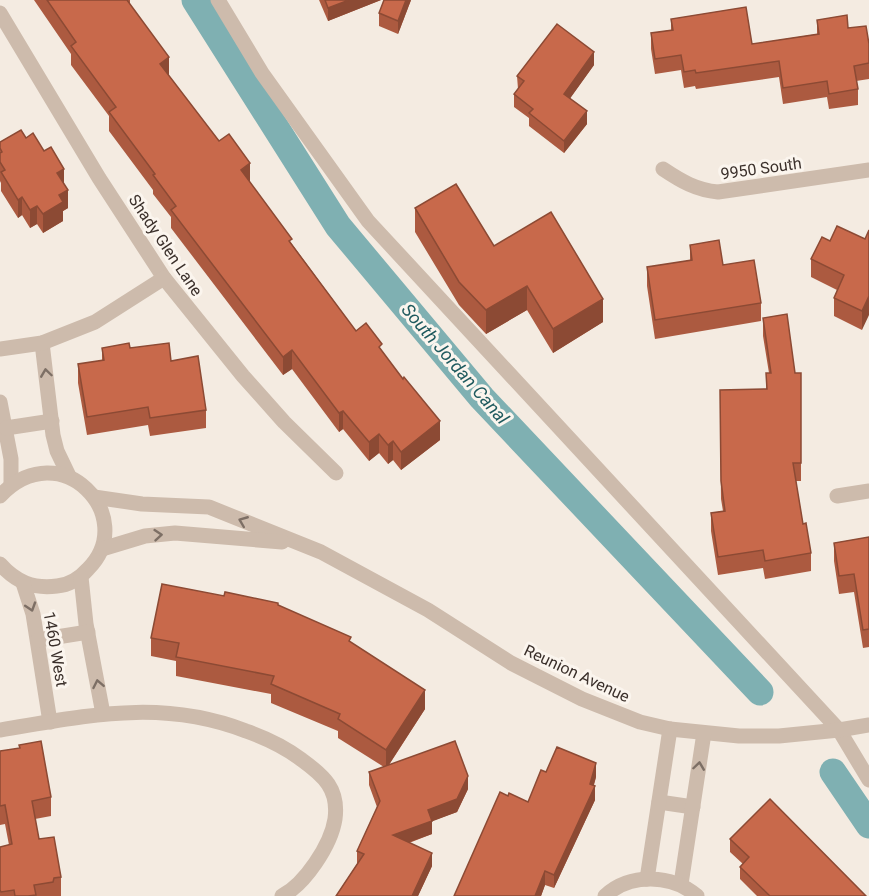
<svg xmlns="http://www.w3.org/2000/svg" width="869" height="896" viewBox="0 0 869 896" font-family="Roboto,sans-serif">
<rect width="100%" height="100%" fill="#f4ebe1"/>
<g fill="none" stroke-linecap="round" stroke-linejoin="round">
<g stroke="#7fb0b2" stroke-width="27">
<path d="M195,0l143,226 144,172 278,294"/>
<path d="M833,772l36,53"/>
</g>
<g stroke="#cdbbac" stroke-width="15">
<path d="M218,0l44,73 106,148 471,509 30,50"/>
<path d="M0,13l99,165 65,100 79,98 41,46 52,51"/>
<path d="M663,169c18,12 33,21 55,23l151,-22"/>
<path d="M42,343l11,92 4,16 12,25"/>
<path d="M0,349l42,-6 53,-21 69,-44"/>
<path d="M0,402l11,57v25"/>
<path d="M6,428l46,-7"/>
<path d="M0,496c61,-64 140,21 88,73 -8,9 -19,16 -31,17 -24,3 -41,-4 -57,-22"/>
<path d="M837,496l32,-5"/>
<path d="M94,497l48,7 67,3 112,45 107,58 83,53 71,36 58,23 30,7 69,7h40l60,-6 30,-5"/>
<path d="M102,549l43,-13 30,-3 107,9"/>
<path d="M81,577l5,47 17,90"/>
<path d="M23,583l10,31 17,108"/>
<path d="M38,640l50,-8"/>
<path d="M0,730c87,-14 160,-32 246,1 20,7 39,16 56,29 22,16 37,29 33,59 -4,26 -30,65 -53,77"/>
<path d="M659,802l34,5"/>
<path d="M647,879l23,-150"/>
<path d="M681,884l23,-151"/>
<path d="M605,896c25,-23 67,-22 92,0"/>
</g>
</g>
<g fill="#ac5a40">
<path d="M34,0h96v4l39,72 81,106 42,62 64,87 26,20 58,89 -39,30 -8,-10 -5,4 -9,-11 -10,8 -26,-32 -4,3 -47,-63 -9,6 -112,-147v-11l-18,-23v-4l-44,-59v-15l-38,-51v-11z"/>
<path d="M319,0h62l-53,21z"/>
<path d="M411,0l-13,34 -19,-8v-13z"/>
<path d="M671,19l81,25 65,-10v-14l31,8 21,16v35l-13,2 2,8v16l-29,4 -2,-12 -44,7 -4,-27 -83,12 -1,-3 -11,2 -3,-18 -26,4 -4,-25v-16l20,-3z"/>
<path d="M594,65l-24,33 17,26 -23,29 -35,-27v-8l-15,-11v-13l4,-5 -1,-13z"/>
<path d="M26,138l38,46 4,24 -5,3v10l-20,12 -6,-9 -7,4 -8,-13 -4,3 -17,-27v-8l-1,-2v-39z"/>
<path d="M415,208l79,38 109,76 -50,31 -26,-43 -41,24 -27,-29 -44,-73z"/>
<path d="M865,239l-3,91 -28,-14v-18l3,-8 -26,-13v-18l19,-18z"/>
<path d="M690,245l71,58v18l-106,18 -8,-53v-19l43,-6z"/>
<path d="M763,318l32,55h6v108h-5l7,43 8,29v18l-46,8 -2,-11 -45,7 -7,-44v-18l12,-2 -2,-12 -1,-109 46,-1 3,-16 -6,-37z"/>
<path d="M102,348l69,13 35,49v18l-56,8 -2,-11 -61,10 -9,-52v-19l24,-3z"/>
<path d="M869,537v110l-6,1 -9,-56 -15,2 -5,-33v-18z"/>
<path d="M224,596l54,9 73,38 74,66 -36,56 79,24 -11,23 -25,9v13l-23,9 23,23 -14,30h-82l21,-32v-13l20,-44 -8,-22v-13l15,-5 -46,-29v-7l-67,-28v-9l-95,-18v-15l-25,-5v-18z"/>
<path d="M0,751l51,46v19l-16,3 4,20 22,38v19h-61v-49l9,-2 -4,-21 -5,1z"/>
<path d="M596,777l-2,8 1,15 -41,88 -9,-3 -4,11h-87l54,-100 20,6z"/>
<path d="M730,839l136,57h-109l-17,-17v-12l3,-3 -13,-12z"/>
</g>
<g fill="#8c4a34">
<path d="M349,0h32l-53,21v-13z"/>
<path d="M406,0h5l-13,34v-13z"/>
<path d="M594,52v13l-30,42v-13z"/>
<path d="M169,57v19l-9,-12z"/>
<path d="M587,111v13l-23,29v-12z"/>
<path d="M250,163v19l-9,7v-19z"/>
<path d="M64,169v19l-7,-15z"/>
<path d="M68,190v18l-5,3v10l-20,12v-19l16,-19z"/>
<path d="M22,197v18l-4,3v-18z"/>
<path d="M37,206v18l-7,4v-18z"/>
<path d="M527,286v24l-41,24v-24z"/>
<path d="M869,296v19l-7,15v-19z"/>
<path d="M603,299v23l-50,31v-24z"/>
<path d="M292,350v19l-9,6v-18z"/>
<path d="M343,411v18l-4,3v-19z"/>
<path d="M440,421v19l-39,30v-18z"/>
<path d="M379,434v19l-10,8v-19z"/>
<path d="M393,441v19l-5,4v-19z"/>
<path d="M425,690v19l-39,60v-19z"/>
<path d="M596,763v14l-6,20v-13z"/>
<path d="M468,776v13l-11,23 -29,11v-13z"/>
<path d="M595,786v14l-41,88v-13z"/>
<path d="M432,821v13l-39,14v-13z"/>
<path d="M432,853v13l-14,30h-6z"/>
<path d="M545,871v14l-4,11h-6z"/>
</g>
<g fill="#c8694b" stroke="#8c4a34" stroke-width="1.5">
<path d="M47,0h80l42,57 -9,7 59,77 10,-7 21,29 -9,7 51,69 -3,2 67,90 10,-8 16,21 -3,3 24,32 1,-2 36,44 -39,31 -8,-11 -5,4 -9,-11 -10,8 -26,-31 -4,2 -47,-63 -9,7 -112,-147 5,-4 -23,-31 2,-1 -46,-62 7,-5 -45,-61 5,-4z"/>
<path d="M325,0h24l-21,8z"/>
<path d="M384,0h22l-8,21 -19,-8z"/>
<path d="M746,7l6,37 67,-10 -2,-14 30,-5 1,13 18,-2 3,18v19l-15,3 4,23 -29,5 -2,-13 -44,7 -4,-27 -83,12 -1,-3 -11,2 -3,-17 -26,4 -4,-26 22,-3 -2,-11z"/>
<path d="M557,24l37,28 -30,42 23,17 -23,30 -35,-28 4,-4 -19,-15 10,-13 -7,-5z"/>
<path d="M21,130l5,8 7,-5 11,18 7,-4 13,22 -7,4 11,17 -9,5 4,7 -20,12 -6,-8 -7,4 -8,-13 -4,3 -17,-28 4,-2 -5,-8v-9l2,-1 -2,-4v-6z"/>
<path d="M456,184l38,62 57,-34 52,87 -50,30 -26,-43 -41,24 -27,-28 -44,-74z"/>
<path d="M837,226l28,13 4,-9v66l-7,15 -28,-13 10,-23 -33,-16 11,-22 8,4z"/>
<path d="M719,240l4,25 31,-5 7,43 -106,17 -8,-53 45,-7 -2,-15z"/>
<path d="M787,314l8,59h6v90h-8l10,61 3,-1 5,30 -46,8 -2,-11 -45,7 -7,-44 14,-2 -4,-30 -1,-91 47,-1 -1,-16h5l-8,-55z"/>
<path d="M129,343l1,5 39,-5 2,18 27,-5 8,54 -56,8 -2,-11 -61,10 -9,-53 26,-4 -2,-12z"/>
<path d="M869,537v92l-6,1 -9,-56 -15,2 -5,-33z"/>
<path d="M162,584l62,12 1,-4 53,11v2l73,32 -2,4 76,49 -39,60 -48,-31 2,-5 -69,-30 3,-8 -98,-19 3,-14 -28,-5z"/>
<path d="M41,741l10,56 -19,4 7,38 15,-2 7,40 -7,1 -1,4 -19,3 2,10 -8,1h-13l-1,-6 -13,2 -1,-2v-43l12,-3 -7,-39 -5,1v-55l20,-3 -1,-3z"/>
<path d="M455,741l13,35 -11,23 -29,11 4,11 -39,14 39,18 -20,43h-76l28,-42 -7,-3 23,-50 -11,-29z"/>
<path d="M557,747l39,16 -6,21 5,2 -41,89 -9,-4 -10,25h-81l46,-104 8,4 1,-3 19,9 13,-32 5,2z"/>
<path d="M770,799l96,97h-96l-30,-29 9,-10 -19,-18z"/>
</g>
<defs><path id="oneway-chevron" d="M-2-3.5L2.5 0L-2 3.5" fill="none" stroke-width="1.6" stroke-linecap="round" stroke-linejoin="round" transform="scale(1.5)"/></defs>
<g stroke="#7d6f65">
<use href="#oneway-chevron" transform="translate(46 373) rotate(-98)"/>
<use href="#oneway-chevron" transform="translate(243 521) rotate(-158)"/>
<use href="#oneway-chevron" transform="translate(158 535) rotate(-5)"/>
<use href="#oneway-chevron" transform="translate(31 607) rotate(72)"/>
<use href="#oneway-chevron" transform="translate(98 684) rotate(-101)"/>
<use href="#oneway-chevron" transform="translate(699 766) rotate(-82)"/>
</g>
<g text-anchor="middle" stroke-width="6" stroke-linejoin="round" paint-order="stroke">
<g font-size="16" fill="#3b302b" stroke="#fbf5ee">
<text transform="translate(761 168) rotate(-8)" y="6">9950 South</text>
<text transform="translate(166 245) rotate(56)" y="6">Shady Glen Lane</text>
<text transform="translate(56 649) rotate(80)" y="6">1460 West</text>
<text transform="translate(577 673) rotate(25)" y="6">Reunion Avenue</text>
</g>
<g font-size="18" font-style="italic" fill="#1f5a5e" stroke="#fbf5ee">
<text transform="translate(455 364) rotate(49)" y="6">South Jordan Canal</text>
</g>
</g>
</svg>
